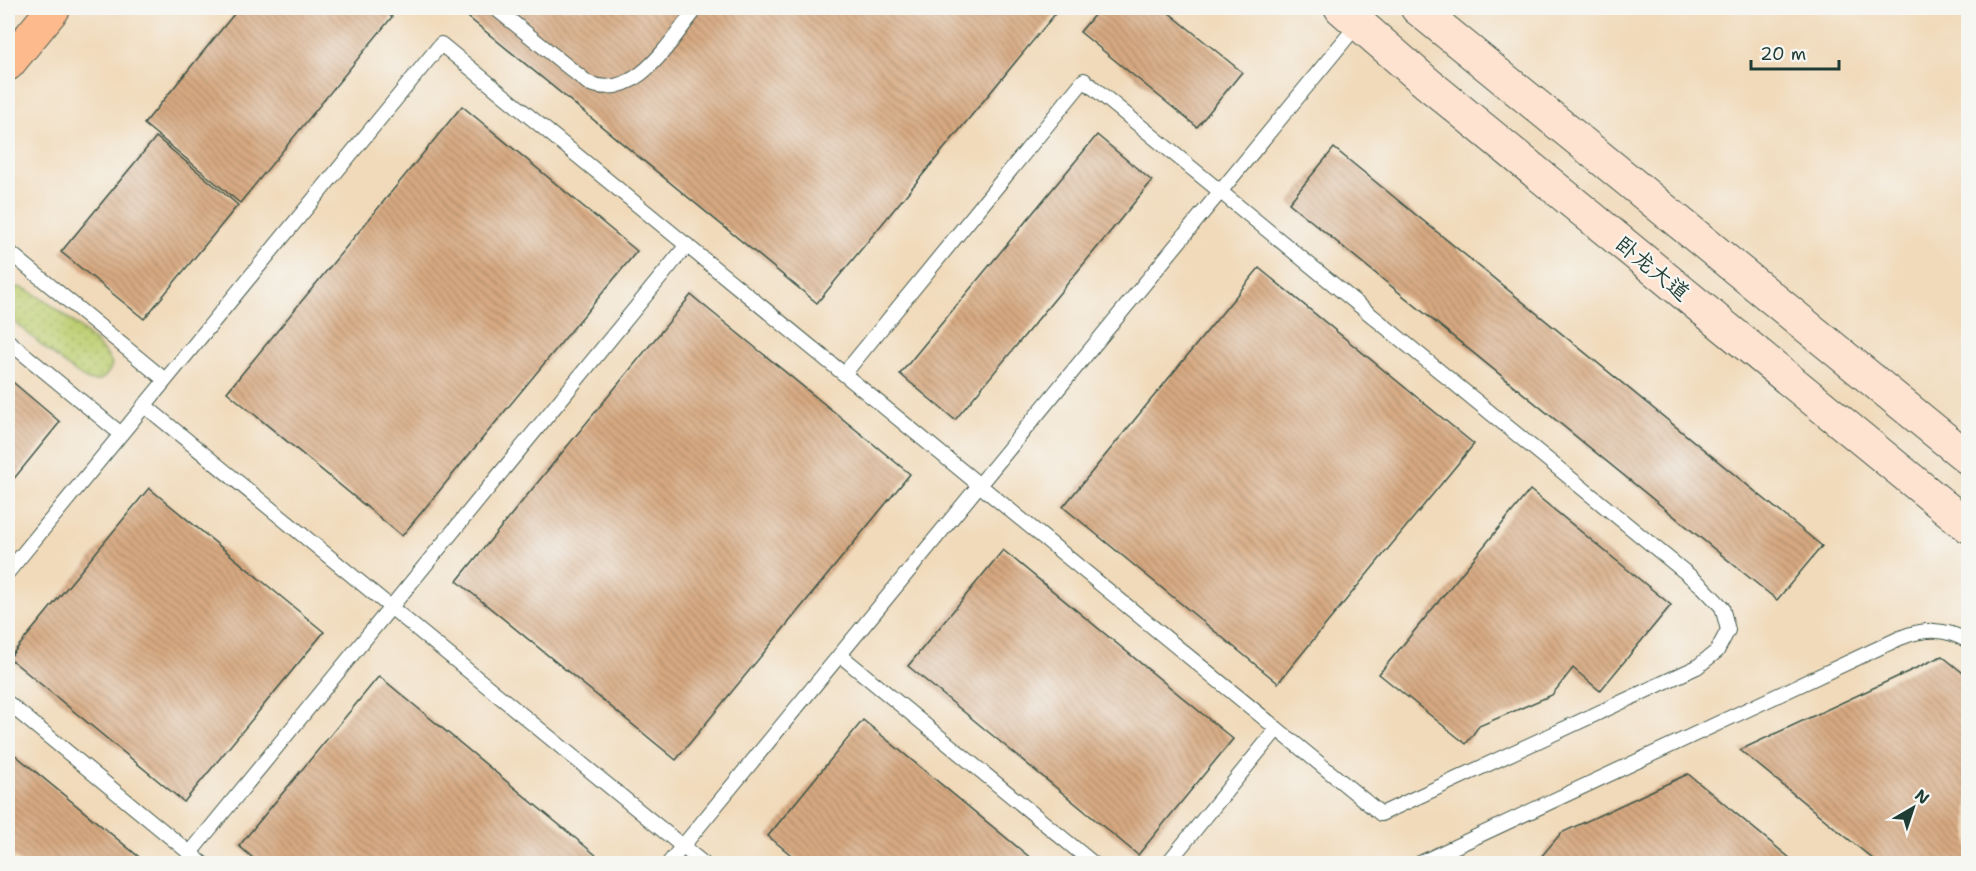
<svg xmlns="http://www.w3.org/2000/svg" width="1976" height="871" viewBox="0 0 1976 871" font-family="'Shantell Sans','LXGW WenKai TC',sans-serif">
<defs>
<pattern id="grass-dots" width="8" height="8" patternUnits="userSpaceOnUse" patternTransform="scale(1.5)"><rect width="8" height="8" fill="#bdce71"/><path d="M2 2h.1M6 6h.1" fill="none" stroke="#99a85e" stroke-width="1.8" stroke-linecap="round"/></pattern>
<pattern id="building-back-hatch" width="6" height="6" patternUnits="userSpaceOnUse" patternTransform="scale(1.5)"><rect width="6" height="6" fill="#d7a981"/><path d="M-1 5l2 2M0 0l6 6M5-1l2 2" fill="none" stroke="#ae8b6a"/></pattern>
</defs>
<rect width="100%" height="100%" fill="#f6f6f2"/>
<filter id="ink" filterUnits="userSpaceOnUse"><feTurbulence type="fractalNoise" baseFrequency=".0167" numOctaves="2"/><feDisplacementMap in="SourceGraphic" scale="12" xChannelSelector="R" yChannelSelector="G"/><feConvolveMatrix kernelMatrix="1 2 1 2 8 2 1 2 1" color-interpolation-filters="sRGB"/></filter>
<filter id="wash" filterUnits="userSpaceOnUse"><feTurbulence type="fractalNoise" baseFrequency=".008" numOctaves="4" result="noise"/><feDisplacementMap in="SourceGraphic" scale="24" xChannelSelector="R" yChannelSelector="G"/><feGaussianBlur stdDeviation="1.35" result="paint"/><feColorMatrix in="noise" values="0 0 0 0 0 0 0 0 0 0 0 0 0 0 0 0 0 1.4 0 .05"/><feComposite in="paint" operator="in"/></filter>
<g filter="url(#wash)">
<rect width="100%" height="100%" fill="#f1daba"/>
<path fill="url(#grass-dots)" stroke="#6e8652" stroke-width="1.5" d="M17,287c18,0 90,60 95,77 -3,11 -11,20 -24,16 -15,-5 -63,-50 -78,-62l-2,-25z"/>
<g id="blocks">
<g fill="url(#building-back-hatch)">
<path d="M239,8h141l12,9 -152,186 -96,-79z"/>
<path d="M457,8h603l-243,295z"/>
<path d="M1100,8h63l79,64 -45,55 -117,-95z"/>
<path d="M462,106l175,145 -235,285 -175,-144z"/>
<path d="M1097,135l55,46 -197,239 -55,-46z"/>
<path d="M156,137l82,68 -94,114 -83,-67z"/>
<path d="M1334,148l488,398 -45,54 -488,-397z"/>
<path d="M1259,268l215,176 -196,239 -215,-176z"/>
<path d="M691,295l219,179 -234,286 -219,-179z"/>
<path d="M8,378l52,44 -52,64z"/>
<path d="M149,488l175,144 -140,170 -175,-144z"/>
<path d="M1530,490l141,115 -71,86 -27,-23 -21,27 -73,31 -13,18 -87,-70z"/>
<path d="M1003,550l230,189 -95,116 -230,-189z"/>
<path d="M1942,656l26,21v187h-89l-139,-114z"/>
<path d="M379,676l218,180 -6,8h-331l-21,-18z"/>
<path d="M863,720l175,144h-236l-34,-28z"/>
<path d="M8,749l131,108 -5,7h-113l-13,-12z"/>
<path d="M1688,774l109,90h-262l26,-31z"/>
</g>
</g>
</g>
<g filter="url(#ink)">
<use href="#blocks" fill-opacity="0" stroke="#3e5548" stroke-width="1.5"/>
<g fill="none" stroke-linecap="round" stroke-linejoin="round">
<g stroke="#3e5548" stroke-width="16">
<g id="lane">
<path d="M495,8l93,75c49,20 82,-43 109,-75"/>
<path d="M8,251l157,129"/>
<path d="M8,341l113,93"/>
<path d="M144,405l560,459"/>
<path d="M8,572l433,-528 940,770 316,-147 20,-16 11,-21 -6,-23 -20,-21 -618,-506 -240,294"/>
<path d="M840,655l254,209"/>
<path d="M8,703l195,161"/>
<path d="M190,853l497,-608"/>
<path d="M668,864l703,-856"/>
<path d="M1167,864l110,-135"/>
<path d="M1418,864l482,-226c24,-10 45,-10 68,3"/>
</g>
</g>
<g stroke="#3e5548" stroke-width="35">
<g id="secondary">
<path d="M1341,8l86,75 541,443"/>
<path d="M1417,8l551,450"/>
</g>
</g>
<g stroke="#3e5548" stroke-width="35">
<path id="primary" d="M8,64l46,-56"/>
</g>
<use href="#lane" stroke="#fff" stroke-width="14"/>
<use href="#secondary" stroke="#fee3d1" stroke-width="33"/>
<use href="#primary" stroke="#fcba8d" stroke-width="33"/>
</g>
</g>
<g text-anchor="middle" stroke-width="4.5" stroke-linejoin="round" paint-order="stroke">
<g font-size="22" fill="#1f3d34" stroke="#f6f6f2">
<text transform="translate(1653 268) rotate(39)" y="8">卧龙大道</text>
</g>
</g>
<rect width="1976" height="871" fill="none" stroke="#f6f6f2" stroke-width="30"/>
<g transform="translate(1913 808) rotate(39)" stroke="#f6f6f2" stroke-width="4.5" paint-order="stroke">
<path d="M0-4.5L10 22L0 15L-10 22Z" fill="#1f3d34"/>
<text y="-9" font-size="16" font-weight="bold" text-anchor="middle" fill="#1f3d34">N</text>
</g>
<path d="M1751 60v9h88v-9" fill="none" stroke="#1f3d34" stroke-width="3"/>
<text x="1760" y="60" font-size="18" fill="#1f3d34" stroke="#f6f6f2" stroke-width="4.5" paint-order="stroke">20 m</text>
</svg>
